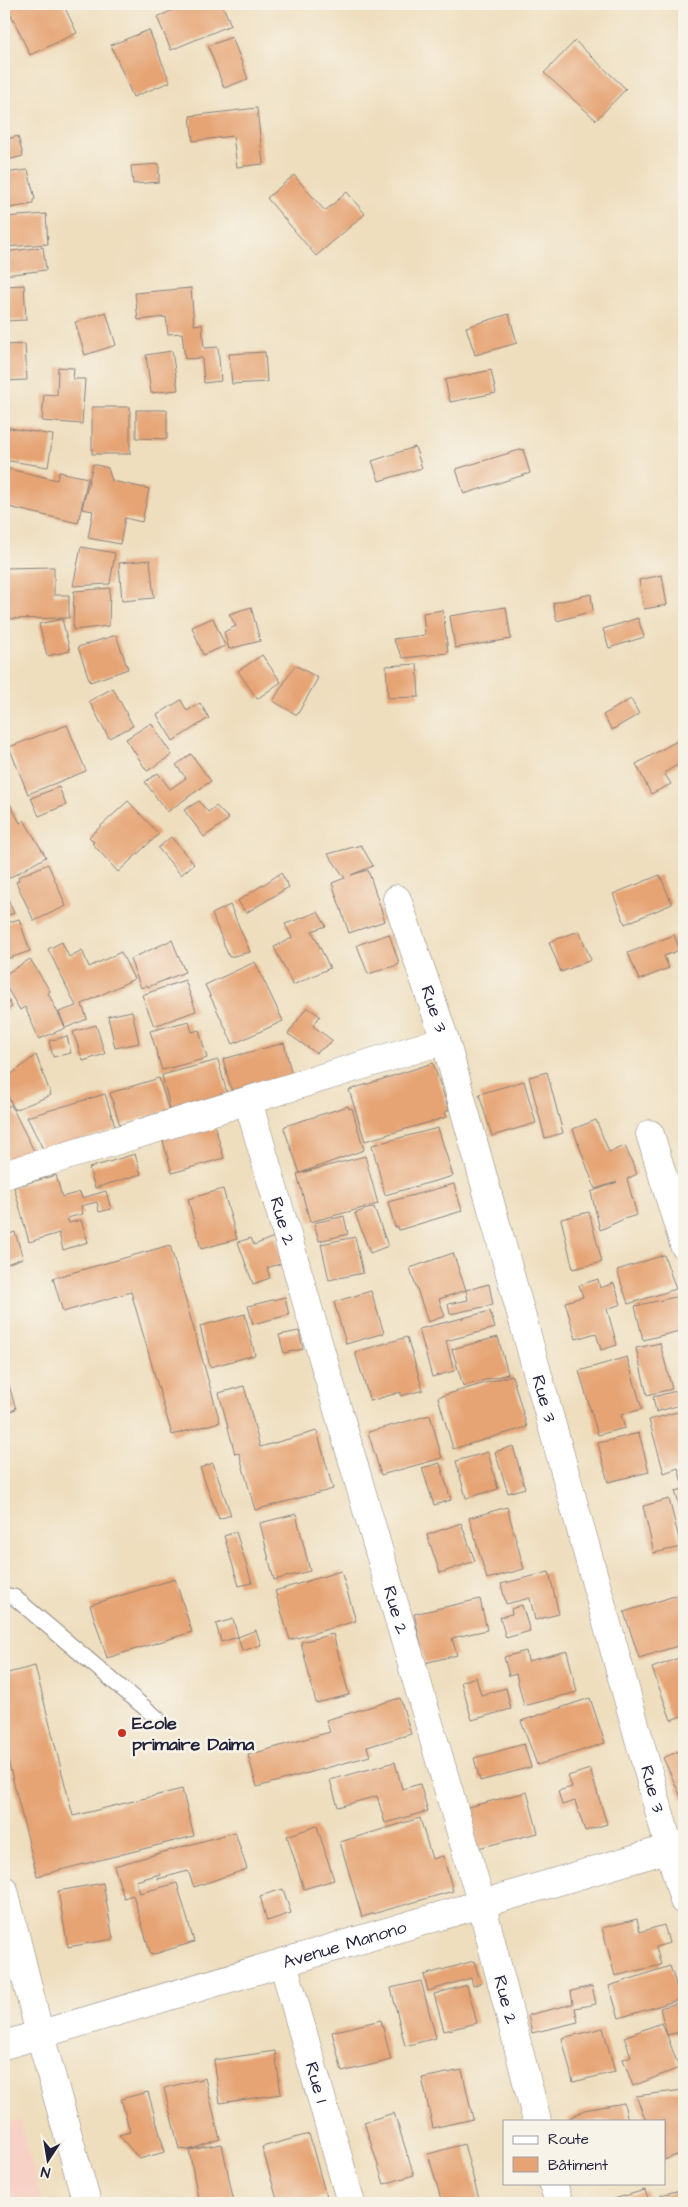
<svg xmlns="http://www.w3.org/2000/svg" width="688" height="2207" viewBox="0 0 688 2207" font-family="'Architects Daughter',sans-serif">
<rect width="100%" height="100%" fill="#f7f3e8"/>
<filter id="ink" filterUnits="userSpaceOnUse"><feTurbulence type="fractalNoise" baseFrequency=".02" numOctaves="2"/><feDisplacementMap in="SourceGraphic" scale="10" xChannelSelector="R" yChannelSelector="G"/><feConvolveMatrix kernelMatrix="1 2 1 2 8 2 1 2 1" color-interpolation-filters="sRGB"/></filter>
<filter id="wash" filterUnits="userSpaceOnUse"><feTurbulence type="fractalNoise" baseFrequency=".0096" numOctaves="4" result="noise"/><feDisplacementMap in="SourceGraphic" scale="20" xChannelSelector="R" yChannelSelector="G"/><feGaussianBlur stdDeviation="1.12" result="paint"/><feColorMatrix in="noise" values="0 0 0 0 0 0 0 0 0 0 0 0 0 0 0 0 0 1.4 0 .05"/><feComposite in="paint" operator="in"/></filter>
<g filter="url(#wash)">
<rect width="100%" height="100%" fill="#eedebe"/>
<path fill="#f7d1c6" d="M20,2120l22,83h-38v-79z"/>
<g id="blocks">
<g fill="#e6a475">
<path d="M12,4h51l14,29 -47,22 -23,-49z"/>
<path d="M187,4h35l9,21 -60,25 -14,-33z"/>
<path d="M149,30l21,52 -37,15 -22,-52z"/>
<path d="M232,37l16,42 -24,9 -16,-42z"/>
<path d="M575,41l51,48 -30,31 -52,-47z"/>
<path d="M257,108l6,56 -26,3 -4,-31 -40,5 -3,-25z"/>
<path d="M18,136l5,20 -19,5v-21z"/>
<path d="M159,164v18l-26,2 -2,-18z"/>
<path d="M28,170l7,29 -2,1v4l-29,5v-36z"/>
<path d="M294,175l31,36 22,-19 18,22 -49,42 -49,-58z"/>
<path d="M46,214l2,30 -44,3v-30z"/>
<path d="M43,247l3,23 -42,5v-23z"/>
<path d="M24,285l2,35 -22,1v-35z"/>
<path d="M191,288l3,37 8,-1 2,24 14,-1 3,34 -17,2 -2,-25 -17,1 -3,-26 -14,1 -2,-17 -28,3 -3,-27z"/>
<path d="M106,312l10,33 -31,10 -10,-33z"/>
<path d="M509,314l8,29 -42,12 -9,-28z"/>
<path d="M25,344l2,36 -23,1v-36z"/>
<path d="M172,351l6,39 -27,3 -5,-38z"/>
<path d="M265,352l2,30 -35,2 -3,-30z"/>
<path d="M58,367l16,1 -1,11h12l-3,45 -40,-3 2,-27 13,1z"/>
<path d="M491,370l5,23 -46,9 -5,-22z"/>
<rect x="92" y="407" width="38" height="47"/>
<path d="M136,410h31v29l-31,-1z"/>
<path d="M4,427l49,8 -5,32 -44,-7z"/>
<path d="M415,447l7,21 -43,13 -7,-20z"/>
<path d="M523,449l7,24 -66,21 -8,-25z"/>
<path d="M93,464l15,4 4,13 37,8 -7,33 -17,-4 -5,26 -32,-6 5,-27 -11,-2z"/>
<path d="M5,468l52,12 2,-8 29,6 -10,45 -74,-17z"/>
<path d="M81,547l34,6 -5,31 -37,2z"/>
<path d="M150,560l4,38 -32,3 -3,-38z"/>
<path d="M54,567v28h15v23l-65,1v-51z"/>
<path d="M662,575l5,30 -23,4 -5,-29z"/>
<path d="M110,588l-1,38 -36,4 1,-39z"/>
<path d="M591,594l2,17 -36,10 -4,-18z"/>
<path d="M251,607l9,34 -31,8 -5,-17 12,-6 -7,-12z"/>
<path d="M506,607l5,32 -56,9 -5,-32z"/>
<path d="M443,610l5,43 -45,5 -10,-19 32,-4 -2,-22z"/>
<path d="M213,618l12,28 -22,9 -11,-28z"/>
<path d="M638,618l6,19 -35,11 -6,-19z"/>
<path d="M62,619l8,32 -23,5 -8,-32z"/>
<path d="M116,635l12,34 -38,13 -12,-35z"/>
<path d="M262,655l19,27 -24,17 -19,-28z"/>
<path d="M417,664l2,33 -31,1 -2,-32z"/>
<path d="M295,665l23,13 -21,37 -24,-14z"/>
<path d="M113,688l20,38 -24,12 -20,-37z"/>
<path d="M631,699l8,15 -27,16 -9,-15z"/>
<path d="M181,700l6,11 13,-8 9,15 -36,23 -16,-26z"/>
<path d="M151,723l21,32 -25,16 -21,-32z"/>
<path d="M67,725l19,46 -58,23 -19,-47z"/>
<path d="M684,737v24l-20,12 7,11 -20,10 -15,-30z"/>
<path d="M191,754l20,27 -44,31 -22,-30 13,-9 12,16 16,-11 -10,-13z"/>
<path d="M59,787l7,18 -27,11 -8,-18z"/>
<path d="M4,793l16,30 4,-3 22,37 -42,24z"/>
<path d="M128,801l31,33 -41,38 -26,-29 2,-1 -5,-5z"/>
<path d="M199,801l9,11 8,-6 13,13 -25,18 -20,-27z"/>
<path d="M171,837l23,27 -13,11 -23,-27z"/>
<path d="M361,845l12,21 -22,9 17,-5 17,51 -36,12 -17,-50 13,-5 -17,-24z"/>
<path d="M48,864l18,42 -32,15 -18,-39 3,-2 -1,-3z"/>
<path d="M281,873l8,14 -43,26 -8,-12z"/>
<path d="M660,875l12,29 -47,20 -12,-30z"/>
<path d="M4,890l10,23 -10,4z"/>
<path d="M230,905l20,47 -21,5 -17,-43z"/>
<path d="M318,912l8,14 -14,5 18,37 -37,17 -19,-38 18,-9 -7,-14z"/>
<path d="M19,919l11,32 -26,9v-36z"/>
<path d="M579,931l12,29 -30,12 -12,-30z"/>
<path d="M389,934l10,29 -1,2 -30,9 -11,-29z"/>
<path d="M674,935l6,15 -16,6 5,12 -30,12 -11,-27z"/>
<path d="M172,940l13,32 -37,15 -1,-2 -6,3 -11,-29z"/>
<path d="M62,942l7,15 13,-7 7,17 32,-15 13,27 -52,25 5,15 -48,20 -14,-32 -5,3 -16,-27v-8l26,-16 20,32 -2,2 17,34 -6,-15 17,-6 -28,-57z"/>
<path d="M255,962l28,59 -50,23 -28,-59z"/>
<path d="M185,980l11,31 -42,15 -12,-31z"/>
<path d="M4,992l8,15 -8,5z"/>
<path d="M307,1007l13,9 -7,10 20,15 -17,12 -28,-19z"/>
<path d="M132,1011l7,32 -24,5 -7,-32z"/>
<path d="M189,1021l3,11 7,-2 8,28 -45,12 -12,-39z"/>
<path d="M96,1025l9,29 -22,7 -10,-29z"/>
<path d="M67,1036l4,17 -18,4 -4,-16z"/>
<path d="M284,1043l9,37 -60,16 -10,-37z"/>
<path d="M36,1055l15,40 -36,15 -11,-21v-9z"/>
<path d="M218,1060l10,37 -57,14 -9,-36z"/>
<path d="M433,1063l16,47 -4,2 2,5 -82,24 -16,-51z"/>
<path d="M547,1072l16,61 -18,5 -16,-61z"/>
<path d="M159,1078l10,32 -49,15 -10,-32z"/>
<path d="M524,1081l12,42 -44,13 -13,-42z"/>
<path d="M105,1094l11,35 -72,22 -17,-34z"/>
<path d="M11,1105l23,46 -24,13 -6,-12v-43z"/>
<path d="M348,1106l1,3 3,-1 12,42 -64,23 -16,-44 1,-3z"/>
<path d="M213,1120l11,38 -52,15 -11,-39z"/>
<path d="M596,1120l13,32 16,-6 12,28 -10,5 10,36 -13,4 -24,11 -9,-38 26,-10 -22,7 -22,-60z"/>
<path d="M438,1128l15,48 -68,19 -13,-50z"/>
<path d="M135,1154l6,20 -46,14 -6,-20z"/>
<path d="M365,1156l13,48 -68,18 -13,-48z"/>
<path d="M56,1175l6,22 18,-5 2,6 24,-7 5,18 -12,3 -2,-10 -16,4 2,8 -16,4 2,5 12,-3 7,22 -25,8 -4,-17 -30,9 -15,-55z"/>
<path d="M454,1184l8,27 -63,19 -1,-3h-3l-7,-25z"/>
<path d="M223,1189l14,50 -36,10 -13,-50z"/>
<path d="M374,1207l14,39 -18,7 -15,-40z"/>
<path d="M589,1212l13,50 -29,7 -12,-50z"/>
<path d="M344,1216l4,18 -29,7 -5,-18z"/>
<path d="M15,1232l8,26 -19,7v-29z"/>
<path d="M274,1237l9,26 -16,5 3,10 -17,6 -15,-42 13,-4 3,7z"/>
<path d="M355,1237l8,36 -34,7 -8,-36z"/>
<path d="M170,1245l50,177 -48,13 -41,-143 -68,20 -10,-34z"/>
<path d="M453,1253l13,37 -27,9 6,17 -17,6 -18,-54z"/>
<path d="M664,1255l12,34 -48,15 -11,-34z"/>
<path d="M598,1279l2,9 14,-5 7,21 -14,5 10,36 -16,5 -5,-17 -20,6 -11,-37 18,-5 -4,-12z"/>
<path d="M489,1284l4,21 -43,9 -2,-10 20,-4 -2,-10z"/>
<path d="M371,1291l13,42 -38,11 -12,-42z"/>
<path d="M684,1295v35l-41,10 -8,-34z"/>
<path d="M285,1297l4,18 -36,9 -5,-18z"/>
<path d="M490,1311l5,17 -49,13 8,30 -22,6 -13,-48z"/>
<path d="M245,1314l10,41 -45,12 -10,-41z"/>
<path d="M299,1331l4,18 -19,4 -5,-18z"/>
<path d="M407,1337l16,53 -22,6v-4l-31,9 -15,-49z"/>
<path d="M498,1337l10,37 -45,12 -11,-37z"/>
<path d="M660,1343l12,46 -25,6 -11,-47z"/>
<path d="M627,1357l15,52 -21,6 4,13 -27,7 -19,-64z"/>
<path d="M512,1375l15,52 -74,22 -15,-52z"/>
<path d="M7,1379l9,30 -12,4v-33z"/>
<path d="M244,1386l16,61 57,-16 16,58 -78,21 -16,-57 -4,1 -16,-61z"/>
<path d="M684,1389v15l-28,8 -3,-15z"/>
<path d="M684,1410v73h-2l-4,-15 -14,5 -15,-53z"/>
<path d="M430,1415l12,43 -61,17 -13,-43z"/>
<path d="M639,1433l10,39 -41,10 -10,-39z"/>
<path d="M513,1446l12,42 -17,5 -13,-41z"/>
<path d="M488,1452l10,37 -32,9 -10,-37z"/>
<path d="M213,1463l18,52 -12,4 -19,-51z"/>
<path d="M440,1463l11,37 -17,5 -12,-37z"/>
<path d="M684,1489v32l-9,-30z"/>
<path d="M669,1499l12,48 -27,6 -11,-47z"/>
<path d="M507,1507l17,62 -37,10 -18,-61z"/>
<path d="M296,1514l14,57 -36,9 -14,-57z"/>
<path d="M461,1523l14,38 -35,12 -13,-38z"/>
<path d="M236,1532l16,51 -13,3 -15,-50z"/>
<path d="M341,1571l15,50 -66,19 -15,-49z"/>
<path d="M549,1572l10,42 -24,6 -5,-22 -24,6 -5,-20z"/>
<path d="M175,1579l17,53 -85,26 -17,-53z"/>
<path d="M684,1593v51l-45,14 -15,-46z"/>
<path d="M480,1599l7,31 -35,8 5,17 -32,8 -11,-49z"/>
<path d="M522,1605l8,26 -24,7 -6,-21 12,-3 -1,-5z"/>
<path d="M233,1619l5,18 -17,5 -5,-18z"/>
<path d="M256,1630l5,15 -19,6 -4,-14z"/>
<path d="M333,1634l16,61 -33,8 -15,-61z"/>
<path d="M526,1651l2,10 39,-10 10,41 -53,14 -8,-32 -7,2 -5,-19z"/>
<path d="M684,1656v59l-13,5 -19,-52z"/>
<path d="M35,1666l38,150 109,-27 12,47 -157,40 -33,-132v-70z"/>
<path d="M476,1677l5,18 25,-7 5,21 -39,11 -11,-38z"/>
<path d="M400,1698l11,36 -44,13 3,9 -113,31 -9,-32 82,-23 -4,-12z"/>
<path d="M590,1698l15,45 -68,22 -16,-44z"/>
<path d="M524,1744l7,23 -51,14 -6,-23z"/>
<path d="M684,1749v49l-2,1 -19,-41z"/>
<path d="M395,1762l7,27 18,-5 8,27 -43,12 -8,-27 -39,11 -8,-27z"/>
<path d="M590,1769l17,55 -22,7 -10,-30 -13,4 -4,-14 14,-4 -4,-11z"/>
<path d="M527,1792l11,41 -60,15 -10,-41z"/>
<path d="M420,1818l12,41 11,-3 10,35 -91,26 -22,-75z"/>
<path d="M317,1826l17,54 -30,9 -17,-53z"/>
<path d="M235,1832l12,37 -53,18 -6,-16 -30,8 2,-5 -24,7 4,12 37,-10 17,59 -43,13 -18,-60 -9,3 -10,-32z"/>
<path d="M103,1883l10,56 -45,8 -10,-56z"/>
<path d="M283,1889l8,24 -24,8 -7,-25z"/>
<path d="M637,1919l3,13 24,-7 5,18 -13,4 5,18 -46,11 -13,-48z"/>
<path d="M474,1961l7,22 -8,3 -2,-8 -43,13 -4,-16z"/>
<path d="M670,1966l11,33 -62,19 -10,-32z"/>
<path d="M421,1981l15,57 -31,8 -14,-58z"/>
<path d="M467,1985l10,38 -33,8 -10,-37z"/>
<path d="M592,1986l4,18 -21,4 3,14 -46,11 -4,-18 45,-11 -2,-13z"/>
<path d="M681,2002l3,12v17l-17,4 -7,-27z"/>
<path d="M381,2020l10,40 -49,12 -10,-40z"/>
<path d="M661,2023l6,12 12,33 -46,18 -10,-27 8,-3 -7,-19z"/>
<path d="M603,2028l12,44 -42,10 -11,-44z"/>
<path d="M684,2050v17l-5,-16z"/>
<path d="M275,2051l6,43 -61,9 -6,-43z"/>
<path d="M462,2070l11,49 -40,9 -11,-50z"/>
<path d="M205,2078l15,61 -31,11 -10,-1 -15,-61z"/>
<path d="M684,2090v62l-20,8v-39h-18l-10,-25z"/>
<path d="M148,2092l17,60 -26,7 -20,-24 11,-3 -9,-33z"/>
<path d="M624,2103l4,18h-60v-2l16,-9z"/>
<path d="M394,2113l20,62 -30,9 -20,-62z"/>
<path d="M309,2134l17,62 -27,7h-21l-16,-56z"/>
<path d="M222,2144l12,59h-35l-10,-53z"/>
<path d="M464,2144l16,59h-38l-14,-49z"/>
<path d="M684,2189v14h-21l-2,-8z"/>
<path d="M645,2190l4,13h-49z"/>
</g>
</g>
</g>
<g filter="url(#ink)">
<use href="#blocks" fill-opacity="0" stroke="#88807c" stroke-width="1"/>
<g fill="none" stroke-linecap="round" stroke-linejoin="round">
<g stroke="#88807c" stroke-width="17">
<path id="lane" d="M4,1595l10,2 143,121"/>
</g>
<g stroke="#88807c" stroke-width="29">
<g id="street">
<path id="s1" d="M397,899l48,141 239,861"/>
<path id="s2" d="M248,1101l233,801 56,219"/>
<path d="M650,1134l34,111"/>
<path d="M4,1175l441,-135"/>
<path d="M4,1890l36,145 47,168"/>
<path id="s3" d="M283,1962l68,241"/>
<path id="s4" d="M4,2045l680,-201"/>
<path d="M553,2183l6,20"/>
</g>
</g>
<use href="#lane" stroke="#fff" stroke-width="15"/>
<use href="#street" stroke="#fff" stroke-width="28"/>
</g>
</g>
<circle fill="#c8321e" stroke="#f7f3e8" stroke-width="2" cx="122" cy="1733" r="5"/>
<g text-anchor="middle" stroke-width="5" stroke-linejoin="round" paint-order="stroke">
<g font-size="18" fill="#22223b" stroke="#f7f3e8">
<text dy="6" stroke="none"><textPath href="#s1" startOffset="116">Rue 3</textPath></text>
<text dy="6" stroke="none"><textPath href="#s2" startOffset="125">Rue 2</textPath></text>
<text dy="6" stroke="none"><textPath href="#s1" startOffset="521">Rue 3</textPath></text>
<text dy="6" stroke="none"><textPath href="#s2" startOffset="530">Rue 2</textPath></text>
<text dy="6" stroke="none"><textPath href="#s1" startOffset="926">Rue 3</textPath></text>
<text dy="6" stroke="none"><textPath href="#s4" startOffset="355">Avenue Manono</textPath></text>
<text dy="6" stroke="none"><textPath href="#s2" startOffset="935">Rue 2</textPath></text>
<text dy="6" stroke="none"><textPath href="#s3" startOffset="125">Rue 1</textPath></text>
</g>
<g font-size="18" font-weight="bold" fill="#22223b" stroke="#f7f3e8" text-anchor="start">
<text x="132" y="1729">Ecole<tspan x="132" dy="21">primaire Daima</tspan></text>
</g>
</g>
<rect width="688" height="2207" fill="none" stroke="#f7f3e8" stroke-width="20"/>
<rect x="503" y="2120" width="162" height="65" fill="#f7f3e8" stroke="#a29fa3"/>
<rect x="513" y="2136" width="25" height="8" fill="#ffffff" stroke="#a29fa3"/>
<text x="548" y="2144" font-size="15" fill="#22223b">Route</text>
<rect x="513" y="2157" width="25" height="15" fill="#e6a475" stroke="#a29fa3"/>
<text x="548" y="2170" font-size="15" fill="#22223b">Bâtiment</text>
<g transform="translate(48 2160) rotate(192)" stroke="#f7f3e8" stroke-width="4" paint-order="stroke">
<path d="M0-4L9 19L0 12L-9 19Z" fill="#22223b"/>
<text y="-8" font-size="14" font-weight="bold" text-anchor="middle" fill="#22223b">N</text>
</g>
</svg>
